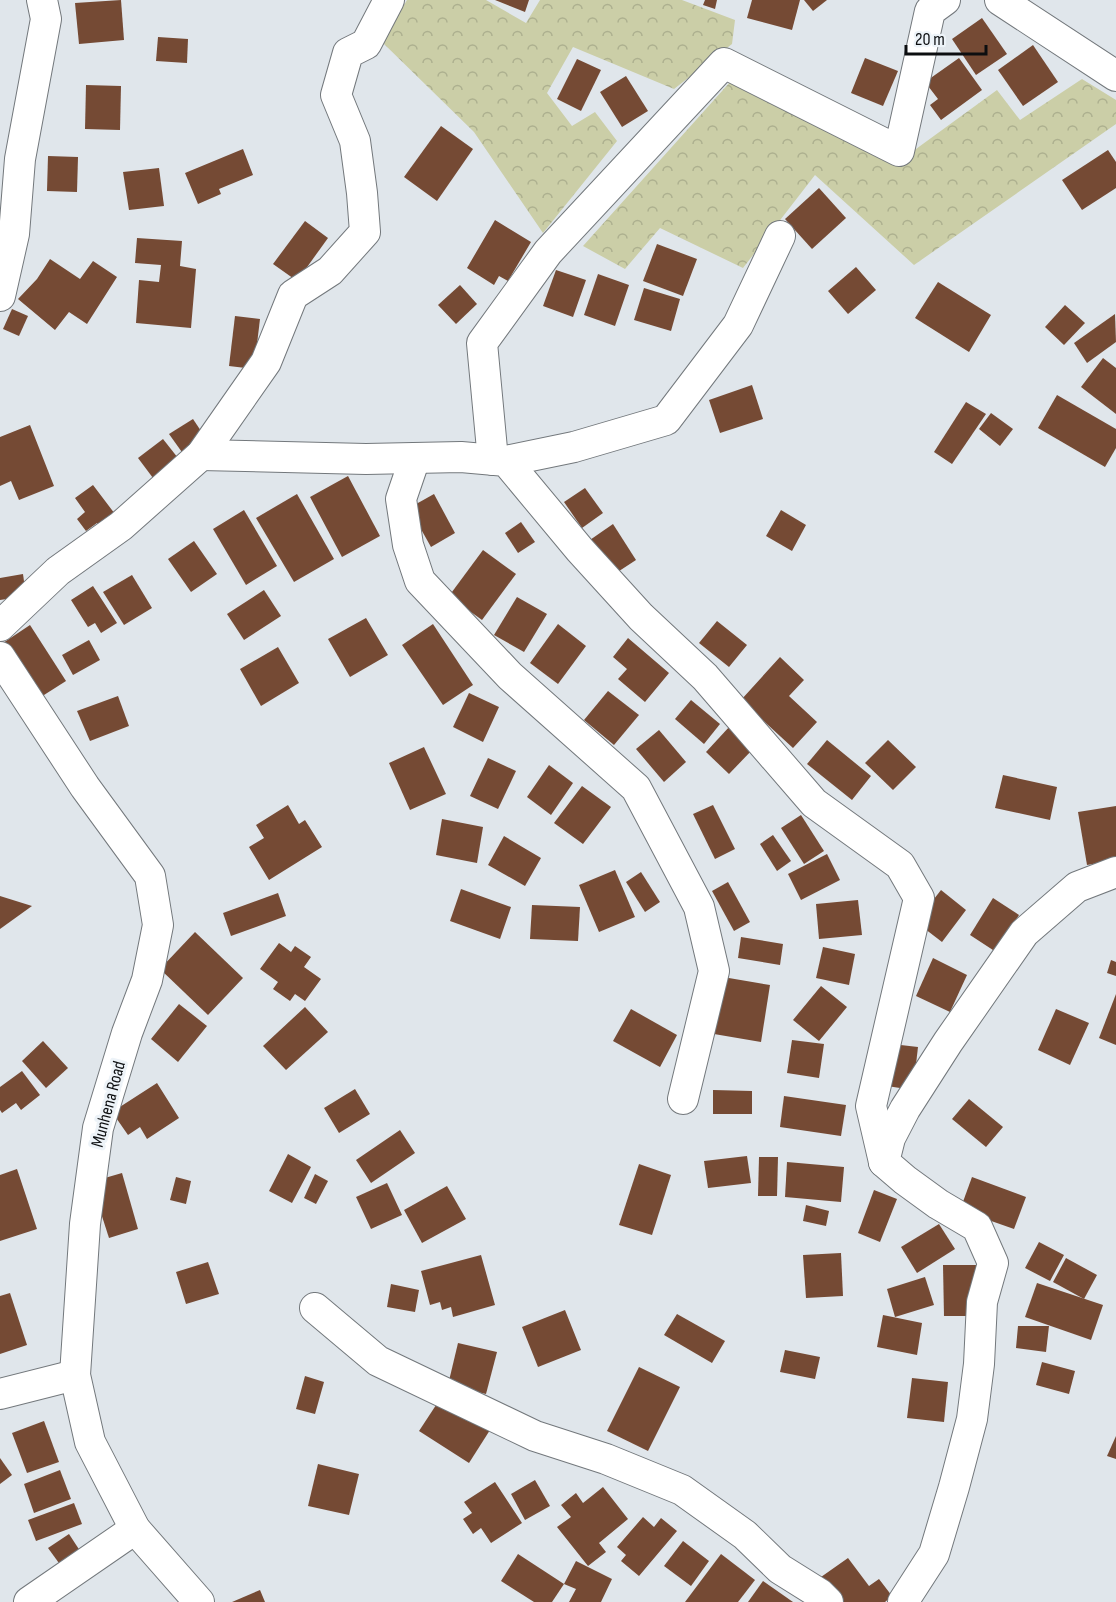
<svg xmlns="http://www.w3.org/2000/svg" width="1116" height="1602" viewBox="0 0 1116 1602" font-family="'Sofia Sans Condensed',sans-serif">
<defs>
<pattern id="forest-crowns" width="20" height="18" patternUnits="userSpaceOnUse" patternTransform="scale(1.5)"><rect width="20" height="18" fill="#cbcea7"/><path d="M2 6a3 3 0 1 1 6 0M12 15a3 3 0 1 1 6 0" fill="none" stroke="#adb08f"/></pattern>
</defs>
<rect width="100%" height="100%" fill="#e0e6eb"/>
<g fill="url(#forest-crowns)">
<path d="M407,0h79l40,23 14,-23h142l53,20 -3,24 -58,45 -101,-42 -26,46 25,33 23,-14 22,29 -74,92 -69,-101 -92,-90z"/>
<path d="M1082,79l34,21v24l-202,141 -99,-90 -72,93 -83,-40 -35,41 -42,-23 148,-165 163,84 103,-75 23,30z"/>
</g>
<g fill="#754a34">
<path d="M121,0l3,40 -45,4 -4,-41z"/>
<path d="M495,0h34l-4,12z"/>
<path d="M705,0h12l-2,9 -12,-4z"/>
<path d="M752,0h48l-8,30 -45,-12z"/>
<path d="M804,0h23l-14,11z"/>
<path d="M982,18l25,36 -31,21 -24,-36z"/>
<path d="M158,37l30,2 -1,24 -31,-2z"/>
<path d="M1033,45l25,37 -35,24 -25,-36z"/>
<path d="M865,58l33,13 -15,35 -32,-13z"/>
<path d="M959,58l23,32 -41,30 -11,-15 8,-6 -13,-17z"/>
<path d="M577,59l24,11 -20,41 -24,-12z"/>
<path d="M626,76l22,35 -26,16 -22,-35z"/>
<path d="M86,85l35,1 -1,44 -35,-1z"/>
<path d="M441,126l32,23 -36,52 -33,-24z"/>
<path d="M243,149l10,26 -34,14 2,5 -23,10 -13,-31z"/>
<path d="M1108,150l8,12v26l-34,22 -20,-30z"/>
<path d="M48,156l30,1 -1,35 -30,-1z"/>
<path d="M159,168l5,38 -35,4 -6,-38z"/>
<path d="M819,188l27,30 -34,31 -27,-30z"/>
<path d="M495,220l36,22 -23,39 -9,-5 -5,9 -27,-17z"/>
<path d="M305,221l23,17 -31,43 -24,-17z"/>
<path d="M137,238l45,3 -2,25 16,3 -5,59 -55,-5 3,-43 20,2 2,-17 -26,-2z"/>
<path d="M657,244l40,15 -14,37 -40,-15z"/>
<path d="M50,259l30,20 13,-18 24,16 -30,47 -18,-12 -14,18 -37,-31 19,-20z"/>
<path d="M856,267l20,23 -28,24 -20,-23z"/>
<path d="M556,270l30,10 -13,37 -30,-11z"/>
<path d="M598,274l31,11 -14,41 -31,-11z"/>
<path d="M938,282l53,33 -22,37 -54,-34z"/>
<path d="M460,285l17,19 -21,20 -18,-19z"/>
<path d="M644,288l36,11 -9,32 -37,-11z"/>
<path d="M1065,305l20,18 -21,22 -19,-18z"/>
<path d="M12,309l16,7 -9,20 -16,-7z"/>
<path d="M1115,314l1,28 -29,21 -13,-20z"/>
<path d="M235,316l25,3 -6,50 -25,-3z"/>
<path d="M1103,358l13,10v46l-35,-27z"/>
<path d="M752,385l11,34 -43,14 -11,-33z"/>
<path d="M1057,395l59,34v19l-11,19 -67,-39z"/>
<path d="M966,402l20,12 -34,50 -18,-12z"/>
<path d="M991,413l22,16 -13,17 -21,-17z"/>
<path d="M193,419l14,21 -23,15 -15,-21z"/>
<path d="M30,425l24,61 -35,14 -8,-19 -11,5v-49z"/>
<path d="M163,439l15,19 -25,20 -15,-20z"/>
<path d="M348,476l32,60 -38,21 -32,-60z"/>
<path d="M93,485l25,33 -15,11 -6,-6 -11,8 -9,-12 8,-7 -10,-14z"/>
<path d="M585,488l18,25 -21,15 -18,-26z"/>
<path d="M297,494l37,65 -40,23 -38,-64z"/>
<path d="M434,494l21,39 -24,14 -22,-39z"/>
<path d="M244,510l33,56 -31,19 -33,-56z"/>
<path d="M781,510l25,15 -14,26 -26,-15z"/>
<path d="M521,522l14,20 -17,11 -13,-20z"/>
<path d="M613,524l23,36 -26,17 -23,-35z"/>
<path d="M194,541l23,33 -26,18 -23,-33z"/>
<path d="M483,550l33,24 -34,46 -33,-24z"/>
<path d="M23,574l3,22 -26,4v-22z"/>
<path d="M132,575l20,33 -28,17 -21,-33z"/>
<path d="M93,586l24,37 -16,10 -6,-10 -7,4 -17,-27z"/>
<path d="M264,590l17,26 -37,24 -17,-26z"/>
<path d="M517,597l30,17 -23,38 -30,-17z"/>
<path d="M366,618l22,37 -38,22 -22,-38z"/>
<path d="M717,621l30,24 -18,22 -30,-24z"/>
<path d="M433,624l40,61 -30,20 -41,-60z"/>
<path d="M558,624l28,22 -28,38 -28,-21z"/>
<path d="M30,625l36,56 -33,21 -33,-57z"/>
<path d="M628,638l41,35 -24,29 -27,-23 9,-10 -14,-12z"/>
<path d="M89,640l11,20 -27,15 -11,-20z"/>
<path d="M278,647l21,36 -38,23 -21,-37z"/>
<path d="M780,657l24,23 -15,16 28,26 -24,26 -52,-48z"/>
<path d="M608,691l31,24 -25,30 -30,-25z"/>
<path d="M469,693l30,14 -16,35 -30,-15z"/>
<path d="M118,696l11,30 -39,15 -13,-30z"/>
<path d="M691,700l29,24 -16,20 -29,-25z"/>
<path d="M730,726l24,22 -25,26 -23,-22z"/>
<path d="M659,730l27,32 -22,20 -28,-33z"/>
<path d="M827,740l44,36 -19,24 -45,-36z"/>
<path d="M888,740l28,27 -23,23 -28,-27z"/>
<path d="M424,747l22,47 -36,16 -21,-47z"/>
<path d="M488,758l28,13 -18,38 -28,-13z"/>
<path d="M549,765l24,18 -22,32 -24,-18z"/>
<path d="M1003,775l54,12 -7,33 -55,-12z"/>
<path d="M582,786l29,21 -28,37 -29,-21z"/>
<path d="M288,805l11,19 6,-4 17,27 -53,33 -20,-33 15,-9 -8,-13z"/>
<path d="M713,805l22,44 -20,10 -22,-45z"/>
<path d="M1116,806v54l-29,5 -9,-53z"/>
<path d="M801,815l23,36 -20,13 -23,-36z"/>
<path d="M442,819l41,8 -6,36 -41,-8z"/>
<path d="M773,835l18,26 -14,10 -17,-27z"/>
<path d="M504,836l37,22 -16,28 -37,-21z"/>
<path d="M827,854l13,26 -39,20 -13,-26z"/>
<path d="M615,870l20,47 -36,15 -20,-47z"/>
<path d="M641,872l19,30 -15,10 -19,-30z"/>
<path d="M728,882l22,40 -16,9 -22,-40z"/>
<path d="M461,889l50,18 -11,32 -50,-18z"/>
<path d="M941,890l25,20 -24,32 -26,-20z"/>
<path d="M278,893l8,23 -55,20 -8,-23z"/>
<path d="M0,896l32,10 -32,23z"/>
<path d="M993,898l26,17 -23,37 -26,-17z"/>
<path d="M858,900l4,35 -43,4 -3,-35z"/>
<path d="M532,905l48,2 -2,34 -48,-2z"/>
<path d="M195,932l48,46 -35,37 -48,-46z"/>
<path d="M741,937l42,7 -3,21 -42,-7z"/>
<path d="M279,943l12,9 4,-6 16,11 -7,10 17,12 -16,22 -10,-7 -5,7 -17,-12 5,-7 -18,-13z"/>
<path d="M823,947l32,7 -6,31 -33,-7z"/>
<path d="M933,958l34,17 -17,37 -34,-16z"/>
<path d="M1111,960l5,2v14l-9,-3z"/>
<path d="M723,977l47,8 -9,57 -47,-8z"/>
<path d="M821,986l26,21 -28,34 -26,-21z"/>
<path d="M1116,994v51l-17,-7z"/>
<path d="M179,1004l28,22 -29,36 -27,-23z"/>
<path d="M305,1007l23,25 -42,38 -23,-24z"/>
<path d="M631,1009l46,26 -17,32 -47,-26z"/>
<path d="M1056,1009l33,14 -19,42 -32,-15z"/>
<path d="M792,1040l32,4 -5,34 -32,-5z"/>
<path d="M43,1041l25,27 -22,20 -24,-27z"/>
<path d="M892,1044l26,3 -5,43 -26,-4z"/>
<path d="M22,1071l18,24 -19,15 -5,-7 -14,10 -2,-3v-23z"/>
<path d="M157,1083l22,35 -32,21 -7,-12 -12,8 -16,-23z"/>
<path d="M355,1089l15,25 -31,19 -15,-25z"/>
<path d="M713,1090l39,1v23h-39z"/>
<path d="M784,1096l62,9 -5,31 -61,-9z"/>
<path d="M969,1099l34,28 -17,20 -34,-28z"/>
<path d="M400,1130l15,23 -44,30 -15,-23z"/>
<path d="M288,1154l23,13 -19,36 -23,-12z"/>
<path d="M747,1156l4,27 -43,5 -4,-27z"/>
<path d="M759,1157h19l-1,39h-19z"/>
<path d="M787,1162l57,5 -3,35 -56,-5z"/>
<path d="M639,1164l32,11 -19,60 -33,-10z"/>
<path d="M17,1169l20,60 -37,12v-66z"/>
<path d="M122,1173l16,56 -29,9 -18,-56z"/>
<path d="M315,1174l13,7 -12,23 -12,-6z"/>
<path d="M176,1177l15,4 -5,23 -16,-4z"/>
<path d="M972,1177l54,20 -12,32 -54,-19z"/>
<path d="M387,1183l15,32 -31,14 -15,-32z"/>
<path d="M447,1186l19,33 -44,24 -18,-33z"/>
<path d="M874,1190l23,9 -17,43 -22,-9z"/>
<path d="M806,1205l23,6 -3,15 -23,-5z"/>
<path d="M939,1224l16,25 -38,24 -16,-26z"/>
<path d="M1039,1242l25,13 -14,26 -25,-13z"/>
<path d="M841,1253l2,43 -37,2 -3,-43z"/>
<path d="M481,1255l14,50 -42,12 -2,-10 -9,3 -2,-8 -10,3 -9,-34z"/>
<path d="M1066,1258l31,17 -13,24 -31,-17z"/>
<path d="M208,1262l11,32 -33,10 -10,-32z"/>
<path d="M943,1265h33v51h-32z"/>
<path d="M925,1277l9,28 -39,12 -8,-28z"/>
<path d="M1037,1283l66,22 -12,35 -66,-23z"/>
<path d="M391,1284l28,6 -4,22 -28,-5z"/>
<path d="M10,1293l17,52 -27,9v-58z"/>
<path d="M565,1310l16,40 -43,17 -16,-40z"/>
<path d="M677,1314l48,27 -13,22 -48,-28z"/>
<path d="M883,1315l39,8 -5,32 -40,-8z"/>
<path d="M1018,1326h31l-3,26 -30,-4z"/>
<path d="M458,1343l39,9 -11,42 -38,-9z"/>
<path d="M785,1350l35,7 -5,22 -35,-7z"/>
<path d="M1042,1362l33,9 -6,23 -33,-9z"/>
<path d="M639,1367l41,20 -32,64 -41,-20z"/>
<path d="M305,1376l19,6 -9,32 -19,-5z"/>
<path d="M912,1378l36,4 -4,40 -37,-4z"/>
<path d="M440,1399l50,31 -21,33 -50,-32z"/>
<path d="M44,1421l15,41 -32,11 -15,-40z"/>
<path d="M1116,1436v23l-9,-3z"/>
<path d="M0,1458l12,17 -12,9z"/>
<path d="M318,1464l41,10 -10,41 -41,-9z"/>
<path d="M60,1470l11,29 -37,14 -10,-29z"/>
<path d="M535,1480l15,26 -25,14 -14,-26z"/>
<path d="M495,1482l27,41 -31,20 -10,-15 -8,6 -10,-15 9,-6 -8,-11z"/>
<path d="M603,1487l25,32 -29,24 7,9 -18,14 -31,-39 14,-10 -10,-12 15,-12 7,10z"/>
<path d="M74,1503l8,21 -46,17 -8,-21z"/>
<path d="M643,1517l11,10 7,-9 16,13 -38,45 -18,-15 5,-6 -9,-8z"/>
<path d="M69,1534l15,23 -20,13 -16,-22z"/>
<path d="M683,1541l26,20 -18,25 -27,-20z"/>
<path d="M518,1554l46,30 -12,18h-18l-33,-21z"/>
<path d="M721,1554l34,26 -17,22h-53z"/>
<path d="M848,1558l21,28 10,-7 13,17 -7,6h-45l-19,-25z"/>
<path d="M576,1561l36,18 -11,23h-32l7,-13 -12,-5z"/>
<path d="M763,1581l30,21h-45z"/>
<path d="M260,1590l5,12h-33z"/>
</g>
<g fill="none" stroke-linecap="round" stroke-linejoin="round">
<g stroke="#73787c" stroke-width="32">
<g id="minor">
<path d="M1000,0l116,76"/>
<path d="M0,296l14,-62 6,-75 26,-140 -4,-19"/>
<path d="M201,455l165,4 95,-2 45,4 74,89 61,67 64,60 109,126 86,62 19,33 -48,208 13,56"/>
<path d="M415,458l-14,41 7,46 12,36 90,95 126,112 63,119 15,64 -31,128"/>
<path d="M493,460l-11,-117 66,-91 176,-189 175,88 31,-140 15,-11"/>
<path d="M506,461l68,-14 92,-27 72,-95 42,-89"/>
<path d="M0,626l58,-55 63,-45 80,-71 65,-93 27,-67 37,-24 35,-39 -3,-39 -7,-52 -19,-46 12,-42 18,-9 23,-44"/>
<path d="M0,657l85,130 65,89 8,49 -11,55 -20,53 -29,95 -13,96 -10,151 15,67 45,87 64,73"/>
<path d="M315,1308l63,53 157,75 71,23 76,31 63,45 35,34 40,25 8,8"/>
<path d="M0,1394l75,-19"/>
<path d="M29,1602l106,-73"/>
<path d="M903,1602l31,-48 20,-67 18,-68 7,-55 3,-62 11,-39 -16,-36 -39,-23 -33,-24 -21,-18 6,-24 15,-29 43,-67 76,-109 53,-46 39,-15"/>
</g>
</g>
<use href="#minor" stroke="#fff" stroke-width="30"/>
</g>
<g text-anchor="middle" stroke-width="6" stroke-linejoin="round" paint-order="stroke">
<g font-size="18" fill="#0c0e10" stroke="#edf3f8">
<text transform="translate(108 1104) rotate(-75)" y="6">Munhena Road</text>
</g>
</g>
<path d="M906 45v9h80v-9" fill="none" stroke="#0c0e10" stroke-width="3"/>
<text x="915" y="45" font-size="18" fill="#0c0e10" stroke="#edf3f8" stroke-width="4.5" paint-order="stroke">20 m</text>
</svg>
